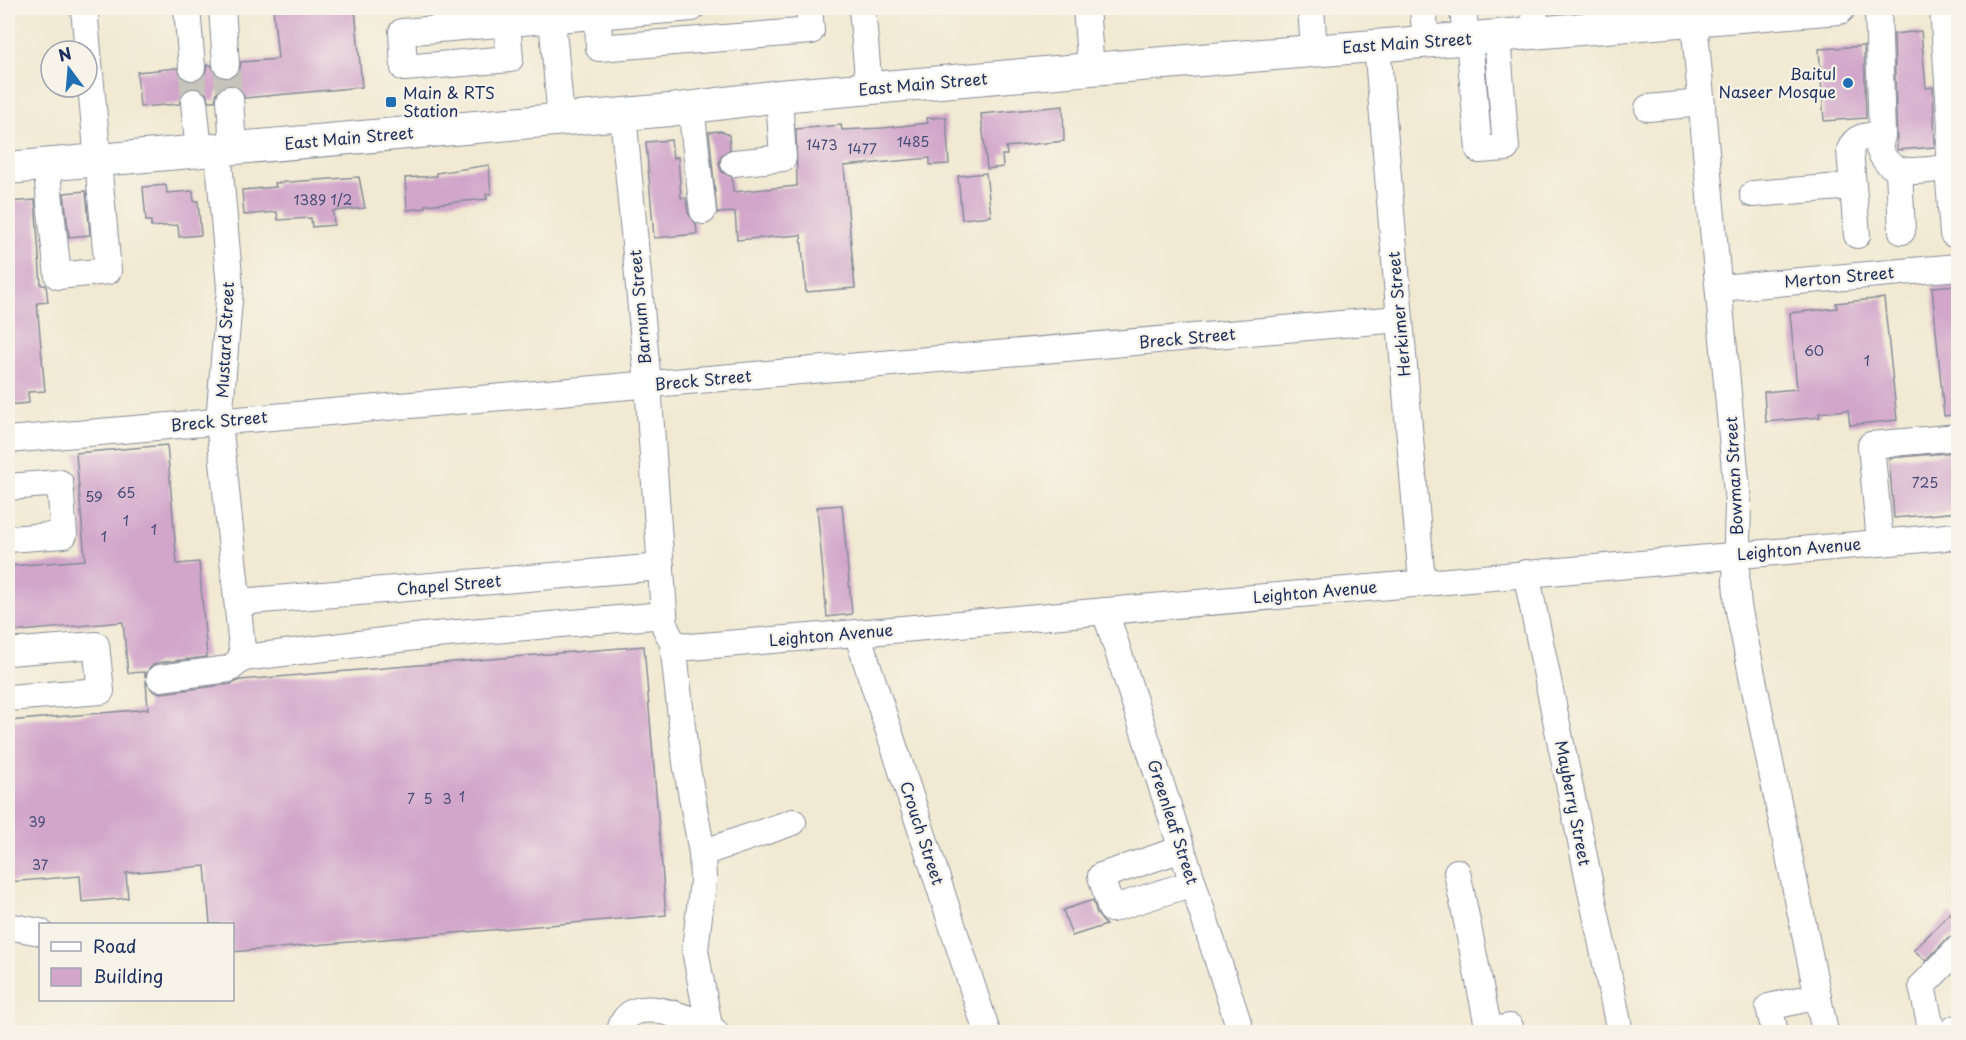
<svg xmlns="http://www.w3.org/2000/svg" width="1966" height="1040" viewBox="0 0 1966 1040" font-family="'Playpen Sans',sans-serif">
<rect width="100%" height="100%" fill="#f7f3e8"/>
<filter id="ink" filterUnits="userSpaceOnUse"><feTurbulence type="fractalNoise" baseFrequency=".0167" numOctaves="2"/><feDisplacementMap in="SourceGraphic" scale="12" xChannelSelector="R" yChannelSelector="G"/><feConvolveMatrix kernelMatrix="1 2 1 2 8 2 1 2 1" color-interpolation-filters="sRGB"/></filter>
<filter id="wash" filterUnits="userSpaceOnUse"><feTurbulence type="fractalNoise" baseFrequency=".008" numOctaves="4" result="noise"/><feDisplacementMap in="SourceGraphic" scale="24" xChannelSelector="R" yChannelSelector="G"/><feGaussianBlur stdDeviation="1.35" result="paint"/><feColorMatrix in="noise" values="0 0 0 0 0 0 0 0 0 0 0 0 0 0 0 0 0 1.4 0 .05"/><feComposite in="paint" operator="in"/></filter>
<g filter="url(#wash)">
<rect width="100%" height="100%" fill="#f1e9d1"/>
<g id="blocks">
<g fill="#d1a6ca">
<path d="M273,8h82l7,79 -117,11 -8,-12 -8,-2 -12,8 -2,9h-6l-3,-8 -13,-6 -8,3 -6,14 -39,3 -3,-35 40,-4 8,12 9,2 11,-8 2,-9h4l8,12 9,2 11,-8 2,-9 37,-3z"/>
<path d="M1921,31l5,57 7,-1 2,60 -38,3 -3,-116z"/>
<path d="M1864,46l2,72 -42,3 -5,-72z"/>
<path d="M1063,106l1,35 -58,6 1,8h-5l1,12 -16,2 -6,-55z"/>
<path d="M946,117l3,47 -19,1v-7l-86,8 11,122 -49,4 -5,-57 -64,5 -2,-28 -18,1 -8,-81 12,-1 8,4 1,14 -9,7 -2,8 3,8 10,5 1,15 64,-6 -1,-57 45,-4 1,5 41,-2 45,-5 -1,-5z"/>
<path d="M671,140l2,18 5,-1 3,41h5l2,15 8,11 1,10 -43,4 -8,-96z"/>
<path d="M489,165l2,29h-5l1,5 -62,6v3l-18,2 -2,-32 32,-2 -1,-3z"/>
<path d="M986,173l5,43 -29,3 -4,-43z"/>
<path d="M359,177l6,31 -32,3 1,14 -22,2 -1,-9 -33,2 -1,-8 -33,3 -2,-25 34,-3 -1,-4z"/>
<path d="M166,185l1,8 26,-2 1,10h4l3,34 -22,2 -1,-12 -27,2v-6h-5l-3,-34z"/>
<path d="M86,191l4,44 -21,2 -5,-44z"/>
<path d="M35,200l6,85h5l2,17 -11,1 8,88 -17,1 1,11 -21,2v-203z"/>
<path d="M1959,285v129l-15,2 -12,-129z"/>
<path d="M1884,298l13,122 -47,5 -2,-15 -29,3 1,4 -54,5 -2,-30 33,-3 -7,-76 47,-5 -1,-5z"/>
<path d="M167,445l10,119 22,-2 8,95 -50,6 -7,4 -5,10v-5l-17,1 -5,-51 -114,10 -1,-54h4l-1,-12 74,-6 -9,-107z"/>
<path d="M1959,452v60l-65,6 -5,-60z"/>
<path d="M842,505l10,109 -25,3 -10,-110z"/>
<path d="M644,646l22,269 -434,37v-28h-22l-5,-58 -79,7 2,25 -46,4 -2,-26 -72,6v-161l140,-12 -2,-27 8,10 8,1 69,-9 9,-4z"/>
<path d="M1093,900l4,14 9,11 -34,11 -9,-26z"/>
<path d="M1950,913l9,8v13l-12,5 -21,22 -12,-11z"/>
</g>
</g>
</g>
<g filter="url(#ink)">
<use href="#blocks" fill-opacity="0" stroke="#868c98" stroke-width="1.5"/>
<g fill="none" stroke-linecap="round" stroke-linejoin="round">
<g stroke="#c6c4ba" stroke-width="26" stroke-dasharray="26 13" stroke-linecap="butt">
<path d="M226,64l4,35"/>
<path d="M192,67l2,35"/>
</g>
<g stroke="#868c98" stroke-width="28">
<g id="minor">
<path d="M187,8l5,59"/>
<path d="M222,8l4,56"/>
<path d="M551,8l10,111"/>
<path d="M862,8l7,80"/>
<path d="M1086,8l5,61"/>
<path d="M1311,8l3,42"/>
<path d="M1423,8l3,34"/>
<path d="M1463,8l3,31"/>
<path d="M1534,8l2,26"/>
<path d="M598,15l1,33 212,-17 -2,-23"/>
<path d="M1694,20l44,483 -2,79 2,24 87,426"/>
<path d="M507,23l3,36 -106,9 -2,-36 290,-24"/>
<path d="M1469,39l10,111 27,-2 -9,-111"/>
<path d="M1377,45l45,537"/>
<path d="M230,99l3,49"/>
<path d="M194,102l5,49"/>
<path d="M691,107l12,104"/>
<path d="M1648,108l54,-5"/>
<path d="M623,114l25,270 17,243 8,16 13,120 16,90 1,28 -8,69 14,76 6,6"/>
<path d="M1882,135l-3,14c12,31 41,21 69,19l3,-41 -8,-119"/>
<path d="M218,149l12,139 -11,133 24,237 181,-22 240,-21"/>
<path d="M734,163l49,-5 -4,-62"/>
<path d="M46,164l12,112 50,-5 -24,-263"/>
<path d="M1948,168l5,66"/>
<path d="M1899,172l3,59"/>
<path d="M1753,194l100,-8"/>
<path d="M1857,235l-7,-85c5,-15 17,-14 32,-15l-4,-127"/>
<path d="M1720,288l238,-21"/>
<path d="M8,440l1391,-121"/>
<path d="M8,487l52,-4 4,52 -56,4"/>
<path d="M1880,542l-9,-97 87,-8"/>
<path d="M1526,573l94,459"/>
<path d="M238,602l423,-35"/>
<path d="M1105,611l136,421"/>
<path d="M857,633l130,399"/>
<path d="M673,643l17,4 167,-14 1101,-97"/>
<path d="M8,652l88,-7 5,46 -93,7"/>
<path d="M160,678l69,-9 14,-11"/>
<path d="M1182,849l-81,27 10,33 82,-26"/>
<path d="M702,853l91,-31"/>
<path d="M1457,872l32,159 21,-4 1,5"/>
<path d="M8,926l32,6"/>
<path d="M620,1032c7,-42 64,-14 89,-6"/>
<path d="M1775,1032l-6,-25 49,-11"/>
<path d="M1932,1032l-10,-46 36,-37"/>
</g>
</g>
<g stroke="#868c98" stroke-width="34">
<g id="major">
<path d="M8,168l662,-58 109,-14 312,-27 748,-61"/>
<path d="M1955,1032l3,-1"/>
</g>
</g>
<use href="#minor" stroke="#fff" stroke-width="26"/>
<use href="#major" stroke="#fff" stroke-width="32"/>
</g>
</g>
<g fill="#1f6fb2" stroke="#f7f3e8" stroke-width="2">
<circle cx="1848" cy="83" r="6"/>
<rect x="385" y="96" width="12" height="12" rx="3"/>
</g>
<g text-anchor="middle" stroke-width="4.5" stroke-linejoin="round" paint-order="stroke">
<g font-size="14" fill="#484d79">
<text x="913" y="147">1485</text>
<text x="822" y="150">1473</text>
<text x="862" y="154">1477</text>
<text x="323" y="205">1389 1/2</text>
<text x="1814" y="356">60</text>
<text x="1867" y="366">1</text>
<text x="1925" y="488">725</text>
<text x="126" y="498">65</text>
<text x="94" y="502">59</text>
<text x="126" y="526">1</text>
<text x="154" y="535">1</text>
<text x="104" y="542">1</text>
<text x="462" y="802">1</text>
<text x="411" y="804">7</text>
<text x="428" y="804">5</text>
<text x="447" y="804">3</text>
<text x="37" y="827">39</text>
<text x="40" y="870">37</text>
</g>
<g font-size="16" fill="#1b2f5e" stroke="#f7f3e8">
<text transform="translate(1407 43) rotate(-4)" y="6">East Main Street</text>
<text transform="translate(923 84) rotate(-5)" y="6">East Main Street</text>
<text transform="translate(349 138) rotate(-5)" y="6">East Main Street</text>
<text transform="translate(1839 277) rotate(-5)" y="6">Merton Street</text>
<text transform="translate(640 307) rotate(-95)" y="6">Barnum Street</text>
<text transform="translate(1399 314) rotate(-95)" y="6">Herkimer Street</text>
<text transform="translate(1187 338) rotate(-5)" y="6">Breck Street</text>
<text transform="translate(225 340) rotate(-87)" y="6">Mustard Street</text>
<text transform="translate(703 380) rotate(-5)" y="6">Breck Street</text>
<text transform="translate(219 421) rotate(-5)" y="6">Breck Street</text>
<text transform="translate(1734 476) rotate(-93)" y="6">Bowman Street</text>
<text transform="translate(1799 549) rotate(-5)" y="6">Leighton Avenue</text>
<text transform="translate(449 585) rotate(-5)" y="6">Chapel Street</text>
<text transform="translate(1315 592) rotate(-5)" y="6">Leighton Avenue</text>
<text transform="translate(831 635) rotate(-5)" y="6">Leighton Avenue</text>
<text transform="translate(1573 803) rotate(79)" y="6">Mayberry Street</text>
<text transform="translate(1173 822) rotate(72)" y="6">Greenleaf Street</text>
<text transform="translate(922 833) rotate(72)" y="6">Crouch Street</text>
</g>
<g font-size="16" fill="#1b2f5e" stroke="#f7f3e8" text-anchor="end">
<text x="1836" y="80">Baitul<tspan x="1836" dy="18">Naseer Mosque</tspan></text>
<text x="403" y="99" text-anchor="start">Main &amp; RTS<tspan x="403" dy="18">Station</tspan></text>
</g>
</g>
<rect width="1966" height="1040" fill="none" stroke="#f7f3e8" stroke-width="30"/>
<rect x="39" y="923" width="195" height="78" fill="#f7f3e8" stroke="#9fa5b1" stroke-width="1.5"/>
<rect x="51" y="942" width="30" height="9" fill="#ffffff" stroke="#9fa5b1" stroke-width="1.5"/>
<text x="93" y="953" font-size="18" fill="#1b2f5e">Road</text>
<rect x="51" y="968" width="30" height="18" fill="#d1a6ca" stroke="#9fa5b1" stroke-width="1.5"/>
<text x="93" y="983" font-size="18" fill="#1b2f5e">Building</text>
<g transform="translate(69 69) rotate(344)"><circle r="28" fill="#f7f3e8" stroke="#9fa5b1" stroke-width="1.5"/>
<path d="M0-4.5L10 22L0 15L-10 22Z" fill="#1f6fb2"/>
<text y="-9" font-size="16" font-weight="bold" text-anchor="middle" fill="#1b2f5e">N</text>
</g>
</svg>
